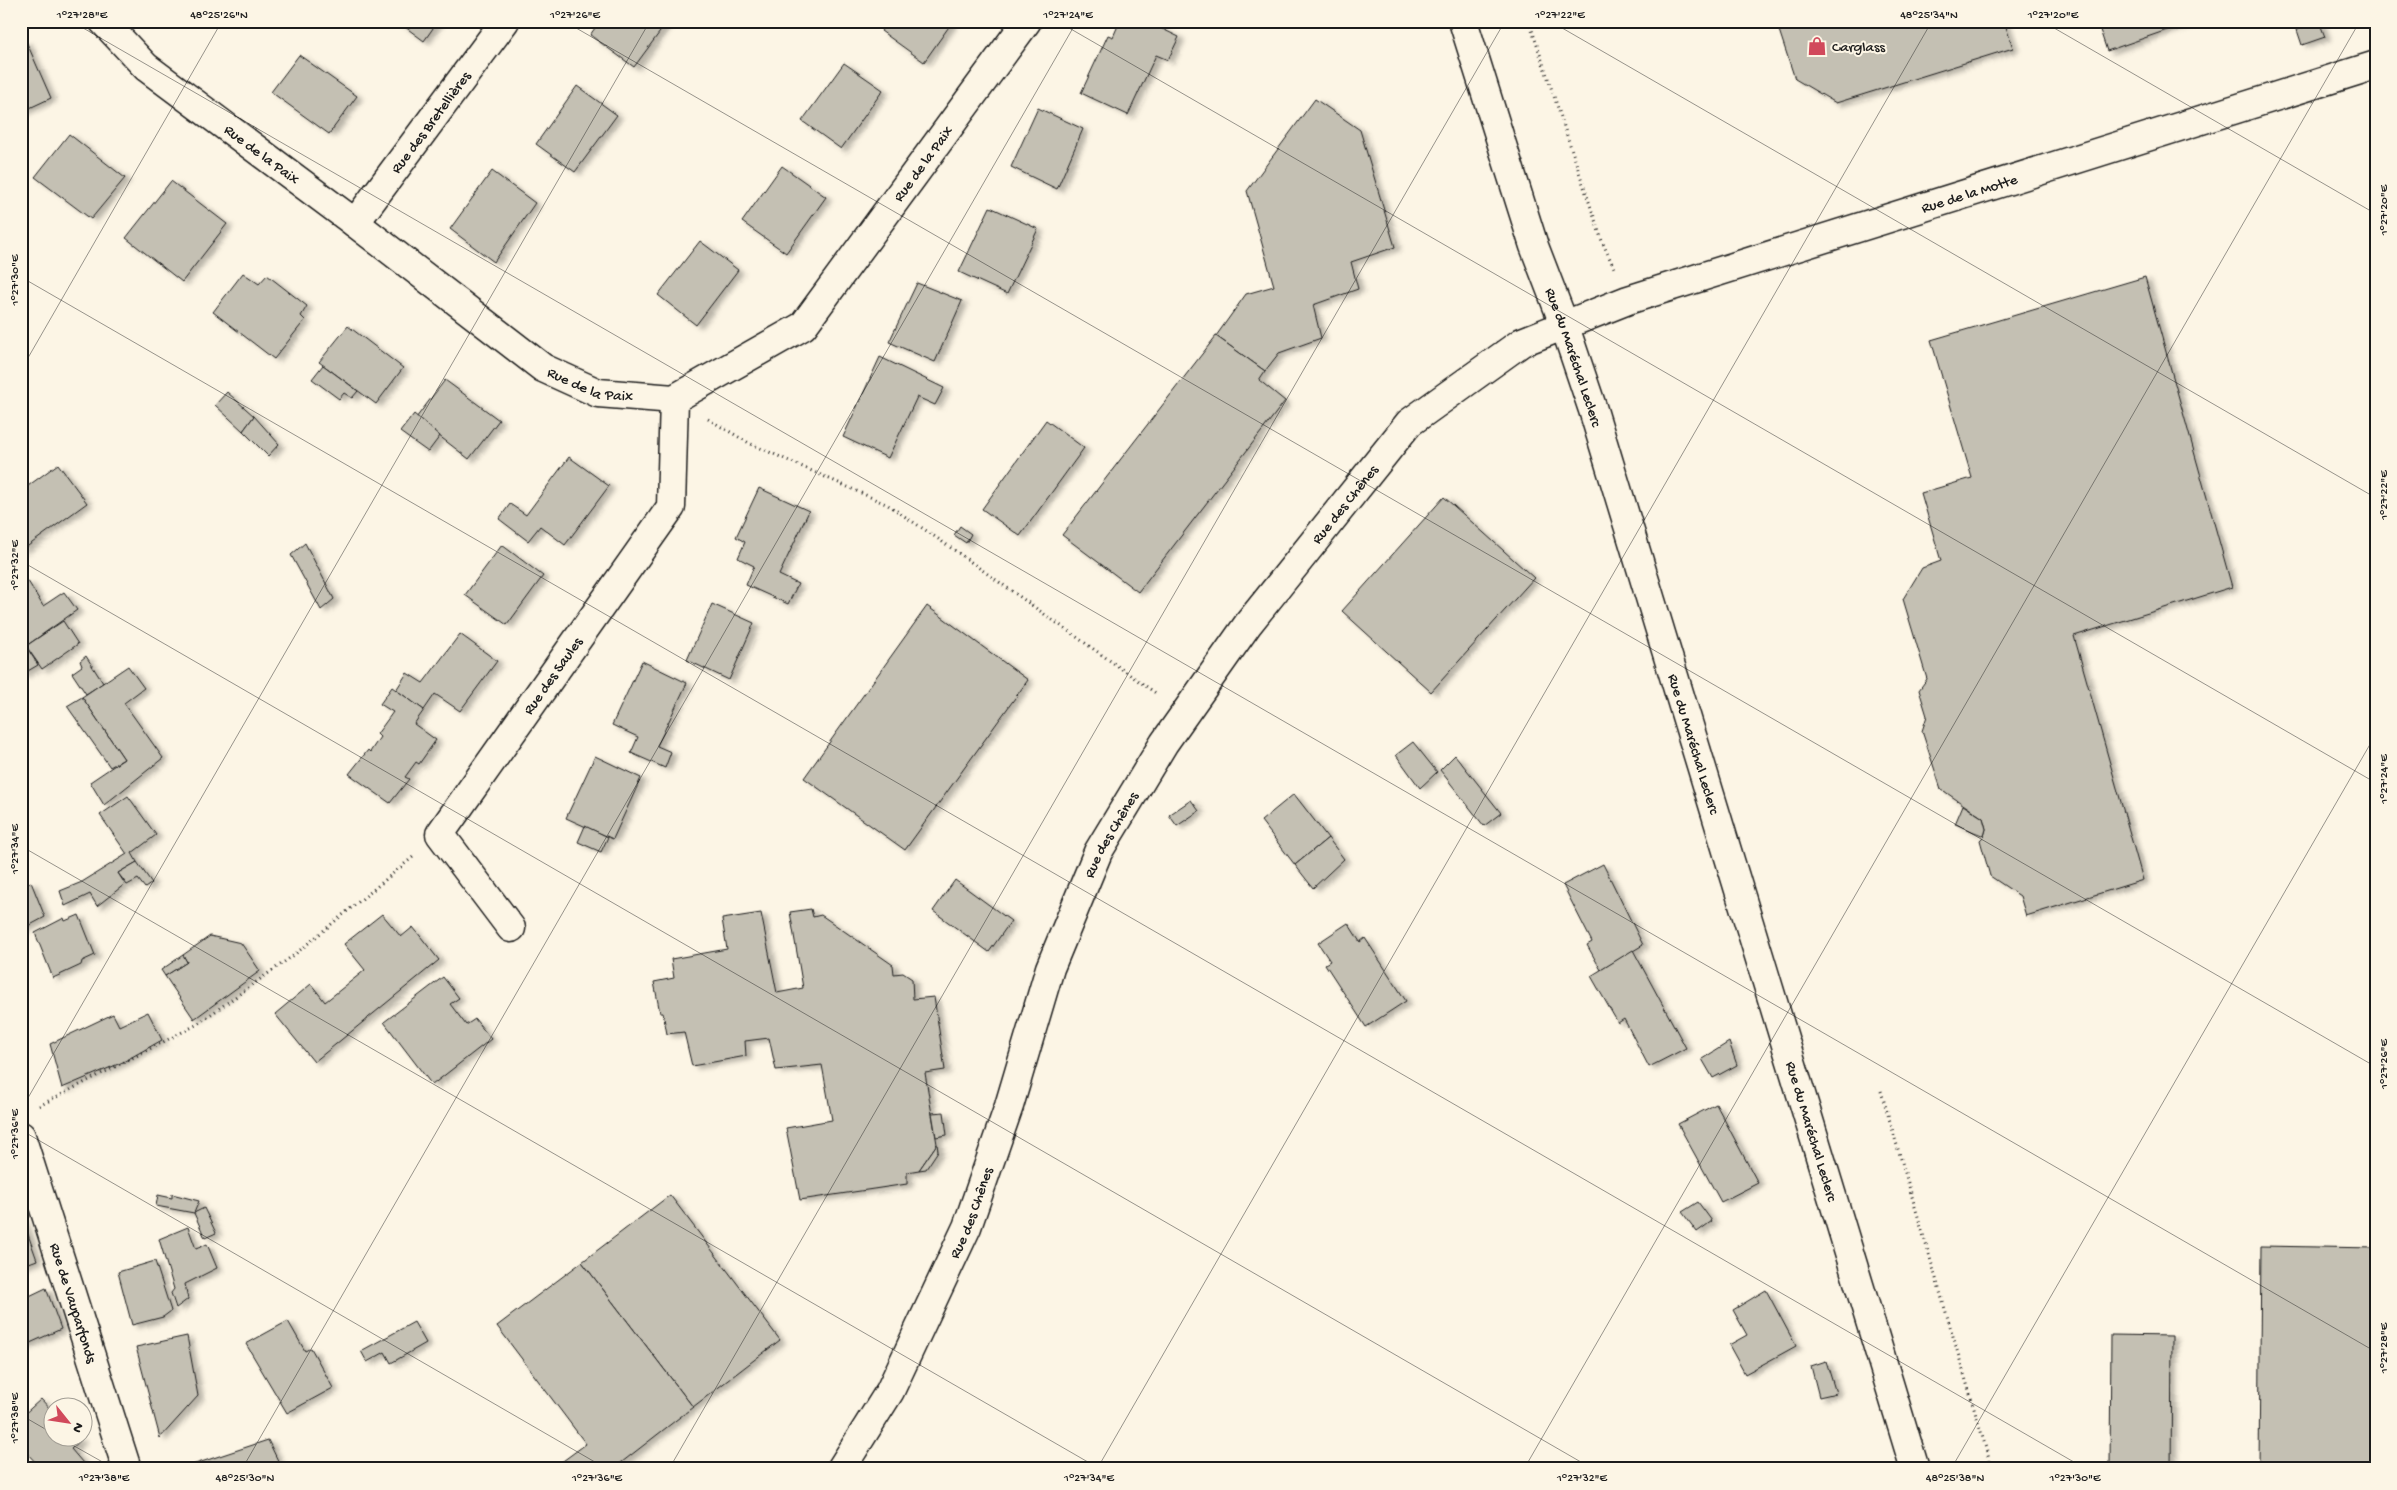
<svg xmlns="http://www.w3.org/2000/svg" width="2397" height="1490" viewBox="0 0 2397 1490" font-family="'Gochi Hand',sans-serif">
<defs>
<filter id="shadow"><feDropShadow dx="5.5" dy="3" stdDeviation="2.5" flood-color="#0004"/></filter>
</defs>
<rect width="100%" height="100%" fill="#fcf5e5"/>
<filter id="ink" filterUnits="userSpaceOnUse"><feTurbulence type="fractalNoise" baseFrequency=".02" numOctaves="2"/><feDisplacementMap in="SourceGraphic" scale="10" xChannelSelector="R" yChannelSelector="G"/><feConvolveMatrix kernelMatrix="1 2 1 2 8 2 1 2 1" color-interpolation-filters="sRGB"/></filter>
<g filter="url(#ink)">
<g fill="#c4c0b3" stroke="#1c1c1c" filter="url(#shadow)">
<path d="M397,21h41l-14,20z"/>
<path d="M600,21h68l-34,46 -44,-32z"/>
<path d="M888,21h65l-29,41 -43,-31z"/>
<path d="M1120,21h26l33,16 -11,23 -12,-5 -28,60 -47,-22 27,-58 5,2z"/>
<path d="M1776,21h228l9,27 -177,55 -41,-24z"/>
<path d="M2097,21h96l-86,30z"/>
<path d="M2319,21l6,16 -23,8 -5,-15z"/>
<path d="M26,41l25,57 -30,14v-69z"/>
<path d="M299,55l58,41 -28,38 -58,-42z"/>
<path d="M844,63l39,27 -42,59 -39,-28z"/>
<path d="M577,86l40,29 -42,57 -39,-28z"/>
<path d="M1315,99l45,31 35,117 -44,15 7,27 -45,16 8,33 -42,15 -14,18 -49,-35 30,-42 28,-8 -27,-95z"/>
<path d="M1038,108l45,21 -26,60 -46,-22z"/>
<path d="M69,134l56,44 -34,41 -56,-42z"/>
<path d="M782,166l44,31 -40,56 -44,-31z"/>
<path d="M492,171l43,32 -41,59 -44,-33z"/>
<path d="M171,181l56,43 -45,58 -56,-44z"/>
<path d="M990,207l48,22 -31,65 -48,-22z"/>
<path d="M700,241l38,29 -42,55 -38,-30z"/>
<path d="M243,273l16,11 8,-9 40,31 -6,10 4,4 -31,39 -61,-47z"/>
<path d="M2145,277l87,310 -158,49 69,244 -117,36 -6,-20 -30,-20 -10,-36 4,-4 2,-7 -3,-11 -42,-29 -19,-58 5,-15 -8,-26 8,-11 -24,-80 19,-31 19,-7 -20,-68 51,-15 -41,-138z"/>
<path d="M917,283l45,18 -27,61 -46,-20z"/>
<path d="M348,326l55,42 -27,36 -57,-42z"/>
<path d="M1216,336l49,35 -6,9 26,21 -147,191 -76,-57z"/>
<path d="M880,357l64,31 -9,17 -18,-8 -29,61 -45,-21z"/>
<path d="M323,365l35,26 -6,7 -8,-5 -5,6 -27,-20z"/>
<path d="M445,380l54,40 -30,39 -53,-41z"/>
<path d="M227,392l27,24 -11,15 -28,-26z"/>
<path d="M414,414l26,22 -12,16 -28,-20z"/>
<path d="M254,416l25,28 -11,12 -25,-25z"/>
<path d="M1046,420l38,28 -64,88 -38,-27z"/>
<path d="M569,457l40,29 -44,59 -25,-19 -12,15 -29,-22 11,-15 16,11z"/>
<path d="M58,464l29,39 -66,48v-60z"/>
<path d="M759,488l50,23 -30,64 19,9 -10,20 -42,-19 8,-19 -16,-8 7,-16 -9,-5z"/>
<path d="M1444,497l90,81 -103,114 -89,-81z"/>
<path d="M960,526l11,8 -5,9 -12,-8z"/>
<path d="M305,543l29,56 -13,11 -30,-55z"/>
<path d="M502,545l41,31 -36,49 -42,-30z"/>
<path d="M28,581l15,25 21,-14 13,18 -51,36 12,19 -17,10v-90z"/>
<path d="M712,604l42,19 -25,57 -42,-20z"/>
<path d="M927,606l101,74 -123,170 -101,-72z"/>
<path d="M63,621l15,23 -36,25 -16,-23z"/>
<path d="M460,634l37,27 -37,50 -25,-17 -11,16 -28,-20 11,-17 16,10z"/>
<path d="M86,656l17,27 -17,11 -14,-21 10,-7 -2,-5z"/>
<path d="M642,661l45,22 -30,63 14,6 -6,16 -34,-15 7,-16 -26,-12z"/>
<path d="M128,666l16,22 -20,15 39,55 -59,47 -14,-23 34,-23 -42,-62z"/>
<path d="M392,687l32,23 -10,14 22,16 -17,24 -3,-2 -11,15 4,2 -19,24 -41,-29 19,-24 2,2 10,-15 -3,-3 16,-22 -13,-8z"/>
<path d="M82,697l42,62 -14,8 -43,-61z"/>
<path d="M1413,742l24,30 -17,16 -24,-33z"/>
<path d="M1455,755l46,58 -17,13 -44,-56z"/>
<path d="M595,756l46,22 -28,61 -47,-21z"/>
<path d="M1294,794l34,44 -33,27 -34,-44z"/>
<path d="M128,796l28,39 -24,18 5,9 -19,11 7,11 -28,22 -7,-12 -25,12 -5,-15 22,-9 45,-28 -27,-39z"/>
<path d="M1191,800l8,11 -22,15 -8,-11z"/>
<path d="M1963,805l20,13 3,11 -2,7 -29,-12z"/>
<path d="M585,826l23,11 -7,15 -23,-10z"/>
<path d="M1328,838l16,21 -31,29 -18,-23z"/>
<path d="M137,862l15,21 -7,5 -7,-9 -11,6 -9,-12z"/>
<path d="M1603,864l40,81 -42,25 -14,-25 5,-3 -29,-57z"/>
<path d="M955,880l56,41 -22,31 -56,-41z"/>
<path d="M31,882l14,35 -24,13v-43z"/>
<path d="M811,909l2,8 8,-2 72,50 1,9 9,-1 9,6 1,20 21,-2 11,73 -20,3 12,71 -18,26 -12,2v12l-107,16 -14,-72 46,-8 -10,-55 -46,5 -7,-32 -24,3 1,15 -54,10 -8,-34 -17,2 -4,-21h-3l-6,-31 20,-4 -3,-19 56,-10 -5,-30 39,-6 16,80 26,-5 -13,-76z"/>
<path d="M382,914l19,23 12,-10 26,33 -125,102 -39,-48 36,-30 14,18 40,-32 -21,-26z"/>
<path d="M79,915l16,40 -13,6 -1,4 -28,13 -18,-45 29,-15 1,3z"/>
<path d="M1348,923l12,19 5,-4 41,63 -40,26 -41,-63 5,-3 -12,-18z"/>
<path d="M210,936l31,7 19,28 -66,48 -29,-43 22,-14 -4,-7z"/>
<path d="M1633,950l53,98 -37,19 -25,-48 -6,4 -27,-47z"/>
<path d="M183,955l4,7 -22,14 -4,-6z"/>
<path d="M443,977l16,21 -9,6 16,21 9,-6 16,20 -59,46 -48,-63z"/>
<path d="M148,1012l14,28 -39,22 -61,26 -12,-44 63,-30 6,12z"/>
<path d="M1729,1042l8,23 -24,13 -11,-19z"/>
<path d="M1716,1104l42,79 -37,19 -43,-78z"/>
<path d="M944,1112l3,23 -11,2 -4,-24z"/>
<path d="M937,1144l1,7 -12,18 -7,1z"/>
<path d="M172,1194l27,7 -5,12 -38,-7 2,-11 14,3z"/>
<path d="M670,1195l110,145 -87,67 -111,-145z"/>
<path d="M1698,1202l14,19 -15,11 -15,-20z"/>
<path d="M204,1208l12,25 -11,5 -11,-25z"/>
<path d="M21,1215l16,45 -16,6z"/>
<path d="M188,1227l8,22 11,-5 10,24 -32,16 3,15 -12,9 -5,-15 3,-4 -15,-50z"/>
<path d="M2261,1246l115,2v221h-117z"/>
<path d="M155,1261l16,50 -8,6 -31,8 -14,-53z"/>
<path d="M582,1262l111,145 -80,62h-61l34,-25 -89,-118z"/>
<path d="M46,1288l15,41 -40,18v-47z"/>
<path d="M1766,1290l30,56 -51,28 -16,-29 18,-10 -14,-25z"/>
<path d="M288,1321l17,30 6,-3 22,40 -46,25 -41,-69z"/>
<path d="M414,1322l12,21 -35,20 -6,-11 -18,10 -6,-11z"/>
<path d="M2111,1335l61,1 -1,133h-61z"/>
<path d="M187,1336l11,60 -38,42 -24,-91z"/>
<path d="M1826,1361l10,32 -17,4 -8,-31z"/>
<path d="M41,1399l11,12v27h27l2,2 -10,9 12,14 -6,6h-35l-21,-22v-30z"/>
<path d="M268,1440l14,29h-102z"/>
</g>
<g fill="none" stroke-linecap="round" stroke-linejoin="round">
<g stroke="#1c1c1c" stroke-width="31">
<g id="minor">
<path id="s1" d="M103,21l43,46 209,156 188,145 55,25 76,6 129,-73 224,-305"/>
<path id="s2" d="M355,223l150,-202"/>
<path id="s3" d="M511,928l-71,-94 231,-327 3,-108"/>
<path id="s4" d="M21,1136l106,333"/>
<path id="s5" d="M841,1469l49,-78 77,-164 42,-121 41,-138 48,-116 66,-109 84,-119 161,-201 113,-81 106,-42 748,-235"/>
</g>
</g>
<g stroke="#1c1c1c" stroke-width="31">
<g id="major">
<path id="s6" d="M1463,21l71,225 30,78 29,86 322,1059"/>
</g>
</g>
<g stroke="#1c1c1c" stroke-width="3" stroke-dasharray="1 4" stroke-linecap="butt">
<path d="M1529,21l73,220 12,27"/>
<path d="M708,419l41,24 139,62 49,33 220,156"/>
<path d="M1881,1091l111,378"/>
<path d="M39,1106l157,-81 98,-70 119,-98"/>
</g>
<use href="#minor" stroke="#fcf5e5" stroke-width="28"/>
<use href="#major" stroke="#fcf5e5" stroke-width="28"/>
</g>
</g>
<path fill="none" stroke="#1c1c1c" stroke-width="1" stroke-opacity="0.45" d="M71,21l2305,1331M564,21l1812,1046M1057,21l1319,762M1550,21l826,477M2042,21l334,193M21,277l2065,1192M21,370l201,-349M21,561l1572,908M21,846l1079,623M21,1110l629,-1089M21,1130l586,339M21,1415l31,18M60,1438l55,31M242,1469l835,-1448M669,1469l836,-1448M1097,1469l835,-1448M1524,1469l836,-1448M1951,1469l425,-735"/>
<defs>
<g id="shop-bare" transform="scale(1.5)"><path d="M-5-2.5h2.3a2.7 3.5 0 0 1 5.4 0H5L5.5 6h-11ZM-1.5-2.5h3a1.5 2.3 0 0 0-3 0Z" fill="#d1495b" stroke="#fcf5e5" stroke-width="2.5" paint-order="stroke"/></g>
</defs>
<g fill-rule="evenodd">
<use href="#shop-bare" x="1817" y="46"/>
</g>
<g text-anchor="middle" stroke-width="4" stroke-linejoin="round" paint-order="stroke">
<g font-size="15" fill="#1c1c1c" stroke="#fcf5e5" text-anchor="start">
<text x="1832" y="51">Carglass</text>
</g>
<g font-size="15" fill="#1c1c1c" stroke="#fcf5e5">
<text dy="5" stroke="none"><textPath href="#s2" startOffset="126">Rue des Bretellières</textPath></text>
<text dy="5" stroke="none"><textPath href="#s1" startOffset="208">Rue de la Paix</textPath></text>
<text dy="5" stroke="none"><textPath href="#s1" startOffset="1048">Rue de la Paix</textPath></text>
<text dy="5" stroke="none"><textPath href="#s5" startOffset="1812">Rue de la Motte</textPath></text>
<text dy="5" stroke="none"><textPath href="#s6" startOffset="354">Rue du Maréchal Leclerc</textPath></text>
<text dy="5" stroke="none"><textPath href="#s1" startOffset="612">Rue de la Paix</textPath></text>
<text dy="5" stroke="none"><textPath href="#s5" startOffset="1098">Rue des Chênes</textPath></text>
<text dy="5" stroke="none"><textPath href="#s3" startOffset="312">Rue des Saules</textPath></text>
<text dy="5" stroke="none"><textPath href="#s6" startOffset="759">Rue du Maréchal Leclerc</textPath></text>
<text dy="5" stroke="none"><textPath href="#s5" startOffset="692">Rue des Chênes</textPath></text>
<text dy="5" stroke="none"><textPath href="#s6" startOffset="1164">Rue du Maréchal Leclerc</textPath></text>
<text dy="5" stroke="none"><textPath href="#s5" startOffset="288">Rue des Chênes</textPath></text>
<text dy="5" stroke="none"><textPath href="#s4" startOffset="175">Rue de Vauparfonds</textPath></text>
</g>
</g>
<rect width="2397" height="1490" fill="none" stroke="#fcf5e5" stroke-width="55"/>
<g transform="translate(68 1422) rotate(120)"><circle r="24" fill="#fcf5e5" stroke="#a29e95"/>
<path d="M0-4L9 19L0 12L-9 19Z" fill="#d1495b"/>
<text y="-8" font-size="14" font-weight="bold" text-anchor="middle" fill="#1c1c1c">N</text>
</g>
<rect x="28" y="28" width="2342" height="1434" fill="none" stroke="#1c1c1c" stroke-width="2"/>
<g font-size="12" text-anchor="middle" fill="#1c1c1c">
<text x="82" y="18">1°27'28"E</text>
<text x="219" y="18">48°25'26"N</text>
<text x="575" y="18">1°27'26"E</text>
<text x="1068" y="18">1°27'24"E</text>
<text x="1560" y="18">1°27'22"E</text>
<text x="1929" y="18">48°25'34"N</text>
<text x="2053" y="18">1°27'20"E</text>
<text transform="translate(2383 210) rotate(-90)" y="4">1°27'20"E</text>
<text transform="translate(14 280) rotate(-90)" y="4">1°27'30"E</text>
<text transform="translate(2383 495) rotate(-90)" y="4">1°27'22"E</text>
<text transform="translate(14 565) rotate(-90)" y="4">1°27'32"E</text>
<text transform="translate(2383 779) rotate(-90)" y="4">1°27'24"E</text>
<text transform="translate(14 849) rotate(-90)" y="4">1°27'34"E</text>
<text transform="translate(2383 1064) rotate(-90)" y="4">1°27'26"E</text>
<text transform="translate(14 1134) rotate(-90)" y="4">1°27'36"E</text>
<text transform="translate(2383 1348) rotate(-90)" y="4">1°27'28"E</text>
<text transform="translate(14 1418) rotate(-90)" y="4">1°27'38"E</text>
<text x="104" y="1481">1°27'38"E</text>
<text x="245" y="1481">48°25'30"N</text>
<text x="597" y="1481">1°27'36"E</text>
<text x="1089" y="1481">1°27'34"E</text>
<text x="1582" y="1481">1°27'32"E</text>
<text x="1955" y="1481">48°25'38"N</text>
<text x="2075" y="1481">1°27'30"E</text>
</g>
</svg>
